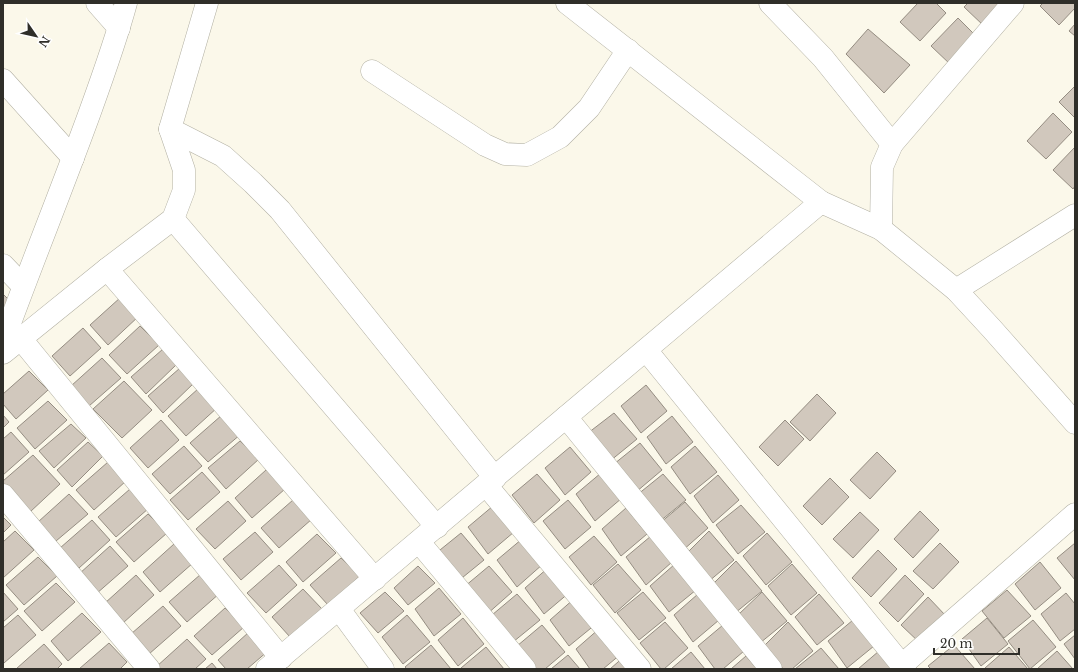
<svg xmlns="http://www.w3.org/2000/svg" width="1078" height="672" viewBox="0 0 1078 672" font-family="'Libre Baskerville',serif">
<rect width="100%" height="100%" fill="#fbf8ea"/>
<g fill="#d1c8bd" stroke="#958d82">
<path d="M918,3h18l10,10 -26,28 -20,-19z"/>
<path d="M968,3h38l-22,23 -20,-19z"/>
<path d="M1043,3h32v5l-16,17 -19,-19z"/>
<path d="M958,18l19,19 -26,28 -20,-19z"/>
<path d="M1075,24v12l-6,-5z"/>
<path d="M868,29l42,36 -26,28 -38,-39z"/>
<path d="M1075,86v32l-16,-16z"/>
<path d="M1053,113l19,19 -26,27 -19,-18z"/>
<path d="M1075,147v39l-2,3 -20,-19z"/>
<path d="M3,294l9,9 -9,8z"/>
<path d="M121,297l19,18 -32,30 -18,-20z"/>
<path d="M140,326l19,19 -32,29 -18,-19z"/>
<path d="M83,328l18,20 -31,28 -18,-20z"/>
<path d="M163,349l14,15 -31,30 -15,-17z"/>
<path d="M102,358l19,20 -32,28 -18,-20z"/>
<path d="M180,368l15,14 -32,31 -15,-17z"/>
<path d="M29,371l19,19 -32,29 -13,-15v-10z"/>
<path d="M124,381l28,29 -30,28 -29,-29z"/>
<path d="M646,385l21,26 -26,22 -20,-27z"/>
<path d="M199,388l19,19 -32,29 -18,-20z"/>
<path d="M817,394l19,19 -26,28 -20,-19z"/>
<path d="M48,401l19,19 -32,29 -18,-21z"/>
<path d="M614,413l23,26 -27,22 -22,-28z"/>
<path d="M3,415l6,7 -6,6z"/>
<path d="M222,415l19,19 -33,28 -18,-19z"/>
<path d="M672,416l21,26 -27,22 -19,-27z"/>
<path d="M161,420l18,20 -31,28 -18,-20z"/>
<path d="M785,420l19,19 -26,27 -19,-19z"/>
<path d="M71,424l15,14 -32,30 -15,-17z"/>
<path d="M11,432l18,20 -26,23v-36z"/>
<path d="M240,441l19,18 -33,30 -18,-21z"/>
<path d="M88,442l15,14 -31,31 -15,-17z"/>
<path d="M640,443l22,27 -26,22 -22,-28z"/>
<path d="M184,446l18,20 -32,28 -18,-20z"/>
<path d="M695,446l22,26 -27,22 -19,-27z"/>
<path d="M570,447l21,25 -26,23 -20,-27z"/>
<path d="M877,452l19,19 -26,28 -20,-19z"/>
<path d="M33,455l27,29 -30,28 -27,-27v-4z"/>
<path d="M108,462l18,19 -32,29 -18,-20z"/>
<path d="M266,470l19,19 -33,29 -17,-20z"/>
<path d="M202,472l18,20 -32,28 -18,-20z"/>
<path d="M601,473l21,25 -27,23 -19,-27z"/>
<path d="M537,474l23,26 -26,23 -22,-28z"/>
<path d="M663,474l23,26 -27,22 -22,-27z"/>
<path d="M718,475l21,25 -26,23 -19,-27z"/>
<path d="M830,478l19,19 -27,28 -19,-19z"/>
<path d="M130,489l19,19 -33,29 -18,-20z"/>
<path d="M69,494l19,20 -32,27 -18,-19z"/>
<path d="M293,500l19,19 -33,29 -18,-20z"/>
<path d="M568,500l23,27 -26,22 -22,-28z"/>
<path d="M228,501l18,20 -31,28 -19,-20z"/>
<path d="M685,502l23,26 -26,23 -22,-28z"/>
<path d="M741,505l24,27 -27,22 -22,-29z"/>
<path d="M493,506l21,26 -26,22 -20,-27z"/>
<path d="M626,508l21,26 -26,22 -19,-27z"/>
<path d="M920,511l19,19 -26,28 -19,-19z"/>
<path d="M860,512l19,18 -26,28 -20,-19z"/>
<path d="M148,514l19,19 -33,29 -18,-20z"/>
<path d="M3,517l8,8 -8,8z"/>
<path d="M92,520l18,20 -31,28 -19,-20z"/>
<path d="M15,531l19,19 -31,28v-36z"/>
<path d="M709,531l25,29 -26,22 -22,-28z"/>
<path d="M255,532l18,20 -32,28 -18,-21z"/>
<path d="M461,533l23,27 -27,22 -22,-28z"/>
<path d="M767,533l25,29 -26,23 -23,-29z"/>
<path d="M317,534l19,19 -33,29 -17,-20z"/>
<path d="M594,536l23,26 -26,23 -22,-28z"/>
<path d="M651,536l21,26 -26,23 -20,-28z"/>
<path d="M522,539l21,25 -26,23 -20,-27z"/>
<path d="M940,543l19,19 -26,27 -20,-18z"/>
<path d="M1075,543v37l-18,-22z"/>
<path d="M174,544l19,19 -33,29 -17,-20z"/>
<path d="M110,546l18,20 -32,28 -17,-20z"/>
<path d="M878,550l19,19 -26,28 -19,-19z"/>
<path d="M38,557l19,19 -33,29 -18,-20z"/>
<path d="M341,558l19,18 -32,29 -18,-20z"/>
<path d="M736,561l26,30 -27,22 -22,-29z"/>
<path d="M1040,562l21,26 -26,22 -20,-26z"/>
<path d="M618,564l23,26 -26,23 -22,-28z"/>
<path d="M675,564l21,26 -27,22 -19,-26z"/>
<path d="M792,564l25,29 -26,22 -23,-29z"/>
<path d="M279,565l18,20 -31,28 -19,-20z"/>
<path d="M418,566l17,17 -27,22 -14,-17z"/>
<path d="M489,566l23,26 -26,23 -22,-28z"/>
<path d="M549,567l21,25 -26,22 -19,-26z"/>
<path d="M201,574l19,19 -33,29 -18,-20z"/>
<path d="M136,575l18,20 -31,28 -18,-20z"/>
<path d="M905,575l19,19 -26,28 -19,-19z"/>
<path d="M56,583l19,19 -33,29 -18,-20z"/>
<path d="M439,588l22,26 -27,22 -19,-27z"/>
<path d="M303,589l19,20 -32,28 -18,-20z"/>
<path d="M1007,590l24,26 -27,22 -22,-27z"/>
<path d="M3,592l15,17 -15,13z"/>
<path d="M385,592l19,19 -26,22 -18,-20z"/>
<path d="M643,592l23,26 -27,22 -22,-27z"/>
<path d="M762,592l25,29 -27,22 -22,-28z"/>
<path d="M1066,593l9,11v25l-15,12 -19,-27z"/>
<path d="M517,594l23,26 -27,22 -21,-27z"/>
<path d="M698,594l21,26 -26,22 -19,-27z"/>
<path d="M819,594l25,29 -27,22 -22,-28z"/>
<path d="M928,597l18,19 -25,28 -20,-19z"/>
<path d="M575,598l21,26 -27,22 -19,-26z"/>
<path d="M163,606l18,20 -32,28 -18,-20z"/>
<path d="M225,608l19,19 -32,28 -18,-19z"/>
<path d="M82,613l19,19 -33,29 -17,-20z"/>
<path d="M18,615l18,20 -32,28 -1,-2v-33z"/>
<path d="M407,615l23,27 -27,22 -21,-27z"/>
<path d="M463,618l21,26 -26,22 -20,-26z"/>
<path d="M987,618l21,26 -27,22 -19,-27z"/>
<path d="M853,620l21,26 -27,22 -19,-27z"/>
<path d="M1033,620l23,27 -26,22 -22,-28z"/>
<path d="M665,622l23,26 -24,21h-3l-21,-26z"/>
<path d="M788,622l25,29 -21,18h-9l-18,-24z"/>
<path d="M542,625l23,27 -20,17h-11l-17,-23z"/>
<path d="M723,625l21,26 -21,18h-8l-17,-23z"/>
<path d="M600,628l21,26 -18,15h-13l-14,-20z"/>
<path d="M249,632l19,19 -21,18h-21l-8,-9z"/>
<path d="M1075,635v24l-11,-15z"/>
<path d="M187,639l19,20 -11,10h-37l-2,-2z"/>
<path d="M109,643l18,19 -7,7h-41z"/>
<path d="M44,644l18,20 -5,5h-41z"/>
<path d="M431,645l20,24h-44l-2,-2z"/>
<path d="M954,645l21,24h-44l-3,-3z"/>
<path d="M486,647l18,22h-42l-1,-1z"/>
<path d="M1009,647l19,22h-43v-1z"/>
<path d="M821,648l18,21h-44z"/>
<path d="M879,651l15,18h-36z"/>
<path d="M1057,651l16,18h-36z"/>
<path d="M691,652l14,17h-34z"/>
<path d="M568,655l12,14h-29z"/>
<path d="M626,655l12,14h-28z"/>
<path d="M746,656l11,13h-26z"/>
<path d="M212,663l5,6h-12z"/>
</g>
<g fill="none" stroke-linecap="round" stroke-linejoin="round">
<g stroke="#b2b0a3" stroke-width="23">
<g id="minor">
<path d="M97,3l22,25"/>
<path d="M567,3l254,199 60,27 75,61 36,39 83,94"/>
<path d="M770,3l53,55 69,86 -10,23 -1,62"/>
<path d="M372,71l113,74 20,9 22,1 33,-18 29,-29 39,-58"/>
<path d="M3,80l70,78"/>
<path d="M170,129l53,27 30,27 27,27 215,268"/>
<path d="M892,144l121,-141"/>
<path d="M173,219l264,308"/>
<path d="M3,265l20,21"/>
<path d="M107,269l268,310"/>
<path d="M956,290l119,-75"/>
<path d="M21,339l260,319"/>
<path d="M3,342c28,-77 59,-153 87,-230 13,-36 26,-72 36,-109"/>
<path d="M646,350l259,319"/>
<path d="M3,353l104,-84 66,-50 11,-29v-20l-14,-41 37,-126"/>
<path d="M566,417l205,252"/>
<path d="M486,485l154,184"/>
<path d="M3,495l146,174"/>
<path d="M419,542l106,127"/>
<path d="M339,609l44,60"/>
<path d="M902,665l173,-151"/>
<path d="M267,669l554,-467"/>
</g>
</g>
<use href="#minor" stroke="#fff" stroke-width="22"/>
</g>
<rect width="1078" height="672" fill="none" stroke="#2f2e29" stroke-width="8"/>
<g transform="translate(36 36) rotate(124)" stroke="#ffffff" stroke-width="3" paint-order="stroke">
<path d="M0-3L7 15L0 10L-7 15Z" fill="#2f2e29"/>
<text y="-6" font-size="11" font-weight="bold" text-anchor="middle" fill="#2f2e29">N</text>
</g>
<path d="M934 648v6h85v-6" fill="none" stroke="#2f2e29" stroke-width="2"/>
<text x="940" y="648" font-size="12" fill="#2f2e29" stroke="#ffffff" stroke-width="3" paint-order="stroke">20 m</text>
</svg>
